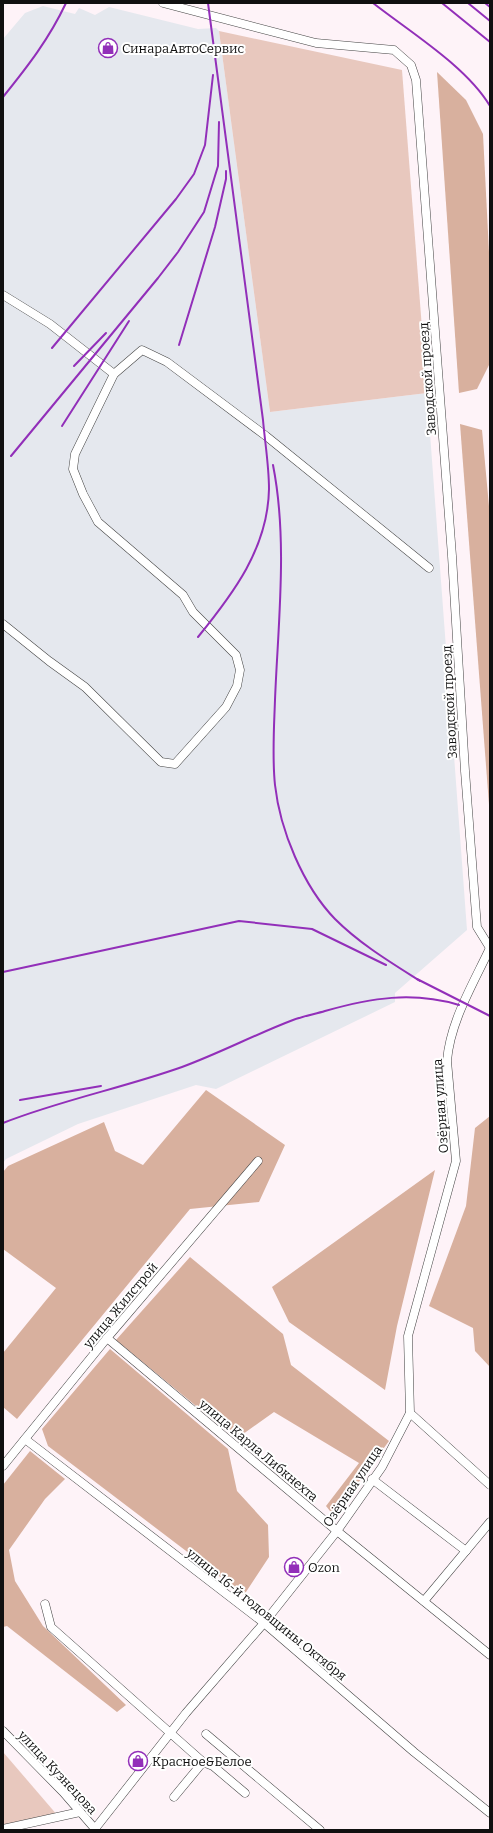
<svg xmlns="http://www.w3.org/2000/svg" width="493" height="1833" viewBox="0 0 493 1833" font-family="Bitter,serif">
<rect width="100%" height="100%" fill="#fef3f8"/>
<path fill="#e5e8ee" d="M43,6l32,8 4,-6 16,7 14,-8 89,22 18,-1 3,3 51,381 157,-19 40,537 -72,63v9l-179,87 -20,-4 -118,39 -72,35 -3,4v-1124l22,-26z"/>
<g fill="#e8c8be">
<path d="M219,31l183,39 25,323 -157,19z"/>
<path d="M3,1752l55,64 -55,14z"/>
</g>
<g fill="#d8b09e">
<path d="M437,72l29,28 17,34 7,138v91l-13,26 -18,4z"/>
<path d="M460,424l22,6 8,87v301z"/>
<path d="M206,1090l79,55 -26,57 -69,7 -173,210 -14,-12v-54l53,-65 -53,-39v-77l5,-6 96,-44 11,29 28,14z"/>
<path d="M490,1116v251l-15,-16 -2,-23 -44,-22 37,-100 9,-78z"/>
<path d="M435,1170l-38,156 -12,64 -96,-68 -17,-35z"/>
<path d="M190,1257l93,77 8,31 98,76 -55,75 -8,-10 33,-43 -85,-51 -38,27 -120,-99z"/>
<path d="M110,1349l118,100 9,42 31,34 1,32 -25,38 -196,-149 -6,-17z"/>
<path d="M30,1451l35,28 -20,20 -36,51 6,31 28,45 83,79 -9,7 -110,-86 -4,1v-142z"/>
</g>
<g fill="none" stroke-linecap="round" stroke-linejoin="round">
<g stroke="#434343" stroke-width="9">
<g id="minor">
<path d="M163,3l153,40 78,7 17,15 5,15 36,476 13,215 12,156 13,21"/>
<path d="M3,295l47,29 64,50"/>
<path d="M3,624l46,37 36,26 76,75 14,2 51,-57 11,-21 3,-16 -4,-15 -43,-43 -10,-17 -85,-73 -15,-28 -10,-25 2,-15 39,-80 28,-24 25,12 99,74 163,132"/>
<path d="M107,1338l230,193 153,124"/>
<path d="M410,1413l80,72"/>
<path d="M25,1439l239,184 150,129 76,61"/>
<path d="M3,1466l104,-128 151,-177"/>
<path d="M372,1479l94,72"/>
<path d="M424,1601l66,-79"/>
<path d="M45,1604l6,23 152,135 -29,35"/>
<path d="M3,1731l60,61 33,38"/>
<path d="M206,1734l114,96"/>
<path d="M199,1759l4,3 10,4 32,27"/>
<path d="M3,1829l77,-17"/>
<path d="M94,1830l92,-117 78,-90 73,-92 45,-64 28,-54 -2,-77 48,-175 -9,-100c3,-39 26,-77 43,-113"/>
</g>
</g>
<use href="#minor" stroke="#fff" stroke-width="8"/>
<g stroke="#922fb9" stroke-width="2">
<path d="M373,3c37,29 93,63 117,103"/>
<path d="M442,3l48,39"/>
<path d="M468,3l22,18"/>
<path d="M485,3l5,4"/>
<path d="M3,97c25,-31 46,-58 63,-94"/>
<path d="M179,345l36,-118 11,-48v-8"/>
<path d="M52,348l124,-149 18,-25 11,-29 8,-70"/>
<path d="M74,366l32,-33"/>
<path d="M62,426l67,-105"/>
<path d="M11,456l147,-178 20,-26 26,-40 14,-46 1,-44"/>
<path d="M273,465c15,76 5,158 2,235 -1,29 -3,57 0,85 5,45 28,101 60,134 25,25 55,43 85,62"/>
<path d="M198,637c35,-43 70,-89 71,-148 0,-23 -4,-46 -6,-69l-55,-417"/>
<path d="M3,972l236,-51 73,8 74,36"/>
<path d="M417,979l73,37"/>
<path d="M20,1100l81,-14"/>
<path d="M3,1123c58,-23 120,-35 179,-56 38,-14 74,-33 111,-47 11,-4 22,-6 32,-9 46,-13 87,-20 134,-6"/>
</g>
</g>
<defs>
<g id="shop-ring" transform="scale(1)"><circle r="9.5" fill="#fff" stroke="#922fb9" stroke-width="1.5"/><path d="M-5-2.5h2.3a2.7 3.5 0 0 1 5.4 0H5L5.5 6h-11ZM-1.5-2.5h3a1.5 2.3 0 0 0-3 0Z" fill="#922fb9"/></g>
</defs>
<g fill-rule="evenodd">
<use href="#shop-ring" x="108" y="48"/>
<use href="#shop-ring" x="294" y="1567"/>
<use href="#shop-ring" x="138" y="1761"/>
</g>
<g text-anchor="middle" stroke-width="4" stroke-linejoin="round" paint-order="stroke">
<g font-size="13" fill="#101010" stroke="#fff" text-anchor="start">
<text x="122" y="53">СинараАвтоСервис</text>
<text x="308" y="1572">Ozon</text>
<text x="152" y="1766">Красное&amp;Белое</text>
</g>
<g font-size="13" fill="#101010" stroke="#fff">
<text transform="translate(427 379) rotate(-94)" y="5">Заводской проезд</text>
<text transform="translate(449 702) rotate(-93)" y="5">Заводской проезд</text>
<text transform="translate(440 1106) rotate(-94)" y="5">Озёрная улица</text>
<text transform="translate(120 1305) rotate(-50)" y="5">улица Жилстрой</text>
<text transform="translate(259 1450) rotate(40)" y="5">улица Карла Либкнехта</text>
<text transform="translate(352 1486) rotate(-56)" y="5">Озёрная улица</text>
<text transform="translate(267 1614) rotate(39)" y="5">улица 16-й годовщины Октября</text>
<text transform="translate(58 1772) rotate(47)" y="5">улица Кузнецова</text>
</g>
</g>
<rect width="493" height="1833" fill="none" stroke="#101010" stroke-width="8"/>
</svg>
